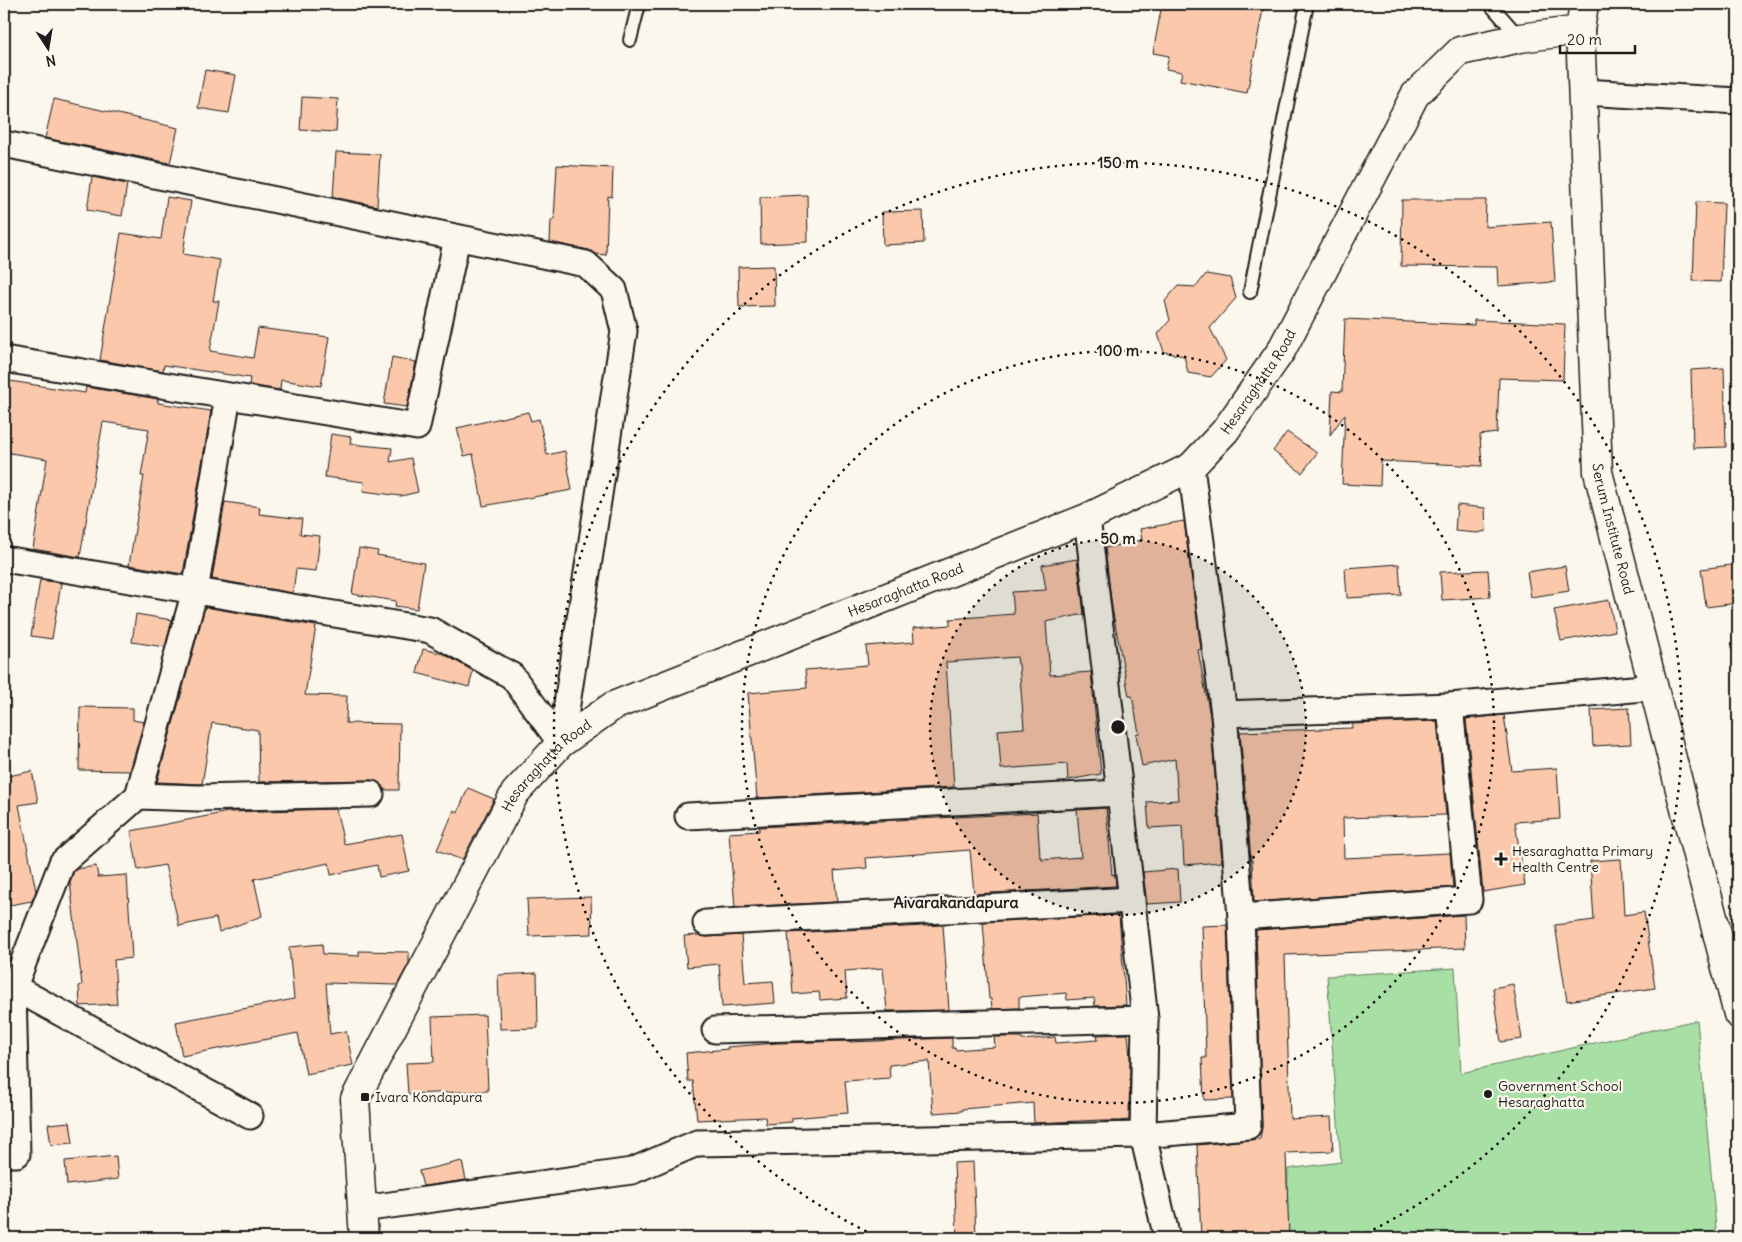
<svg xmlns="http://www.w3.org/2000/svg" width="1742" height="1242" viewBox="0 0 1742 1242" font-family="Delius,sans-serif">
<rect width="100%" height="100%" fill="#fbf7ec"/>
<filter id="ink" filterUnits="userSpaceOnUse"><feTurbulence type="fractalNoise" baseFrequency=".02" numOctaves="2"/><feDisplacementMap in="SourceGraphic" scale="10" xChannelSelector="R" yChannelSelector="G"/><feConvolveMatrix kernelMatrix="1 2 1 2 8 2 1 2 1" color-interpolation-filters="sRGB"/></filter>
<g filter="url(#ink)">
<path fill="#a7dfa4" stroke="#627e60" d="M1455,968l6,105 236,-53 20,218h-431l2,-69 53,-7 -14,-186z"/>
<g fill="#fbc8ab" stroke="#1c1c1c">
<path d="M1162,4h102l-17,89 -67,-13 2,-8 -16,-3 3,-13 -16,-3z"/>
<path d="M205,70l31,5 -7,38 -31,-5z"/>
<path d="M302,97l36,2 -2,33 -36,-2z"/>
<path d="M54,99l124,29 -8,35 -125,-25z"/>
<path d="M336,152l44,2 -3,52 -44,-9z"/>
<path d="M557,165l56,3 -1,29 -4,-1 -2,59 -10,-1 -7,-4 -39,-8 1,-22h3z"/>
<path d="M92,177l35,7 -5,32 -35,-6z"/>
<path d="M807,195l1,47 -47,2 -1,-47z"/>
<path d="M167,197l24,4 -8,53 37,6 -7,41h6l-9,50 43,7 5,-30 71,9 -8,49 -40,-6 -1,10 -31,-5 1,-7 -86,-13 -1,6 -63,-11 21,-127 40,6z"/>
<path d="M1402,200h84l-1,27 66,-5 4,60 -57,4 -1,-19 -96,-1z"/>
<path d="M1696,202l28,1 -3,79 -28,-1z"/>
<path d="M923,211l1,32 -41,2 -1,-33z"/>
<path d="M774,266l1,40 -36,1 -1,-40z"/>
<path d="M1206,274l24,4 6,20 -26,30 16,32 -15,17 -23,-4 -4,-17 -20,-4 -6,-18 12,-14 -5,-19 13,-15 18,1z"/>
<path d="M1345,319l129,6v-5l91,4 -2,56 -64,-2 -2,55 -17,2 2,31 -101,-5 -1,25 -38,-2 3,-70 -15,21 2,-44 10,1z"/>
<path d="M392,357l24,5 -9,45 -23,-3z"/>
<path d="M1724,368l2,79 -33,1 -2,-78z"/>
<path d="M4,380l81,13 1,-6 72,12v4l53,8 -28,163 -54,-9 15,-89h-3l8,-47 -46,-7 -23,135 -47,-8 14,-90 -43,-7z"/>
<path d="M528,412l3,9 8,-2 8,36 18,-4 7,39 -89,16 -10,-52 -9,2 -7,-28z"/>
<path d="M1287,432l30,21 -15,20 -29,-22z"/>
<path d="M331,434l20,3 -1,7 42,4 -2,14 21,-4 7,34 -17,4 -38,-5 1,-9 -39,-5z"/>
<path d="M225,502l35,5 -1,7 43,5 -2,15 20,2 -4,35 -20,-2 -3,24 -81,-14z"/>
<path d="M1457,505l28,3 1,23 -9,2 -22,-2z"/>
<path d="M1184,521l17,128 -3,1 12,66 12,146 -38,3 -2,-39 -33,2 -2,-26 31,-2 -3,-41 -33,7 -6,-32 3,-1 -7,-37h-3l-17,-88 -7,-60 37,-8 -2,-11z"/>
<path d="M359,548l19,3 -1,4 47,8 -7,46 -22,-3 1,-5 -44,-7z"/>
<path d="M1077,559l7,55 -38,8 4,53 41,-3 10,102 -33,6 -1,-16 -66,5 -3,-39 26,-2 -5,-64h-1l-1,-7 -71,5 8,125 -197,11 -9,-105 59,-5 -2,-18 63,-5 -2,-19 48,-4 -1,-14 37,-3v-6l64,-5 -2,-22 34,-2 -4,-25z"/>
<path d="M1399,564l2,31 -54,3 -2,-30z"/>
<path d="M1738,564v39l-32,4 -5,-38z"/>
<path d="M1565,566l4,25 -38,6 -4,-25z"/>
<path d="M1488,570l2,27 -48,3 -2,-28z"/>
<path d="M40,580l21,3 -9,56 -21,-3z"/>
<path d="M1609,600l6,31 -54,10 -7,-31z"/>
<path d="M205,607l111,19 -11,69 42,1 -1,27 54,1 -1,66h-15l-6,-8 -7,-2 -112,2 -1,-52 -46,-7 -10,61 -45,-2z"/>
<path d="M136,614l36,6 -7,27 -33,-5z"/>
<path d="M423,649l21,5 29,17 -4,16 -52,-14z"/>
<path d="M80,707l53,1v12l11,2 -14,49 -51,-1z"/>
<path d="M1629,708l2,36 -38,2 -2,-36z"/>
<path d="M1504,715l8,56 45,-3 3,51 -45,3 10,63 -42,7 -17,-173z"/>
<path d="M1437,721l9,94 -103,3 1,40 106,-5 3,34 -199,15 -2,-42h-1l-11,-128 112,-4v-4z"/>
<path d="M32,771l6,31 -19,3 17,86 -4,10 -28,5v-129z"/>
<path d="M468,788l26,11 -32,61 -25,-10 17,-40 4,2z"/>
<path d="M1106,808l6,67 3,-1 1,12 -142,8 -4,-44 -104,8 1,10 -33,3 3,31 -102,5 -6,-74 30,-2v-4l278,-14 3,44h2v3l39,-3 -4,-47z"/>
<path d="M336,809l8,35 58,-10 7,37 -30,6 -2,-12 -46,10 -2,-12 -75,16 8,37 -43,16 -3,-14 -37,8 -14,-61 -27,5 -7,-39 97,-19z"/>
<path d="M1621,859l3,56 20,-3 11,76 -88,13 -12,-76 39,-5 -4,-59z"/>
<path d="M96,866l2,11 29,-2 5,83 -18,2 3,44 -37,2 -1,-20 3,-1 -12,-103 4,-11 3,-2z"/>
<path d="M1178,869l2,33 -33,2 -4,-32z"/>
<path d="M591,897l1,37 -63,2 -2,-37z"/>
<path d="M1119,915l7,90 -31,1 -1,-8 -27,2 -1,-7 -47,4v11l-27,1 -1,-10h-2l-6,-77z"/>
<path d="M1464,915l1,33 -180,7 5,164 41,-2 2,34 -47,2 3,85h-88l-4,-93 63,-6 2,-13 -6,-196z"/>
<path d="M943,925l6,85 -62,1 -4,-43 -38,3 2,27 -27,2 -1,-8 -26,2 -5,-61z"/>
<path d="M1227,925l6,174 -29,1 -2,-42h4l-4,-132z"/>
<path d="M698,935l9,2 34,-2 4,48 28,-2 2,22 -53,4 -3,-43 -32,3 -3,-31z"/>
<path d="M322,944l1,10 36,2v-5l50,1v11l-12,22 -71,-2 4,51 16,-3 7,34 -47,9 -8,-41 -116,23 -6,-34 118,-23 -5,-52z"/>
<path d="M537,973l1,55 -38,1 -2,-54z"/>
<path d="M1513,984l9,55 -21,3 -8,-54z"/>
<path d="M485,1015l3,76 -80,3 -2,-31 28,-1 -2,-45z"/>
<path d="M1128,1034l2,24 -1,62 -10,1h-17v-1l-68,3 -1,-20 -71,6v2l-29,2 -4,-52 -40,4 1,13 -45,3 3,32 -56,5v4l-26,2 -1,-7 -68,3 -4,-39h-5l-2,-28 42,-4 -1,-2 50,-4 73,-2v1l102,-4v10h3v2l40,-3 -1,-10h27l1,3 33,-3 1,6 42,-3 -1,-5z"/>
<path d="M70,1122l3,21 -22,2 -3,-21z"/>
<path d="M116,1156l2,23 -51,6 -2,-24z"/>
<path d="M462,1161l4,19 -43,6 -4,-15z"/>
<path d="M973,1162l3,76h-19l-3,-75z"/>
</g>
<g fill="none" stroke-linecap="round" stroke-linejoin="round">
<g stroke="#1c1c1c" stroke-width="16">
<g id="lane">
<path d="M1490,4l30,34"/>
<path d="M630,40l9,-36"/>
<path d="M1250,292l57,-288"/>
</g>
</g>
<g stroke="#1c1c1c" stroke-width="29">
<g id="street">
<path d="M1583,92l155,9"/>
<path d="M4,144l582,120 28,26 10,41 -63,412"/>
<path d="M4,359l413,68 40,-189"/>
<path d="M1087,518l33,275 25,226 -2,116 24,103"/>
<path d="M4,559l426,71 82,46 49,67"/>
<path d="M1224,714l226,-8 204,-19"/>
<path d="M138,796l60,2 173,-4"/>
<path d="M688,816l432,-23"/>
<path d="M1241,917l228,-17 -19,-194"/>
<path d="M706,923l426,-23"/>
<path d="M4,982l246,134"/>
<path d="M715,1030l430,-11"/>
<path d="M4,1154h13l-4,-165 49,-126 76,-67 57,-205 33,-195"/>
<path d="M362,1209l270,-38 65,-28 446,-8 105,-9 -7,-209 -17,-203 -33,-247"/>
</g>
</g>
<g stroke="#1c1c1c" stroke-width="31">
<g id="secondary">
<path id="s1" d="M1580,30l18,442 140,542"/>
</g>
</g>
<g stroke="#1c1c1c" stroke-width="31">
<g id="primary">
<path id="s2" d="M364,1238l-9,-139 160,-306 46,-50 52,-37 474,-188 104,-51 34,-36 56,-80 134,-256 45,-44 60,-13 60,-8 4,-26"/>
</g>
</g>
<use href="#lane" stroke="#fbf7ec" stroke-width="12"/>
<use href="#street" stroke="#fbf7ec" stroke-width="25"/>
<use href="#secondary" stroke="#fbf7ec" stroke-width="28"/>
<use href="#primary" stroke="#fbf7ec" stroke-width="28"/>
</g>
</g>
<circle cx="1118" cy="727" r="188" fill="#1c1c1c" fill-opacity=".12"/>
<g fill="none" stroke="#1c1c1c" stroke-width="2.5" stroke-dasharray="2.5 5">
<circle cx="1118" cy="727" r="188"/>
<circle cx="1118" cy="727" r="376"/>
<path d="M880 1238A564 564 0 1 1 1356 1238"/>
</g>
<g fill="#1c1c1c" stroke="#fbf7ec" stroke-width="2">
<path d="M1498.5 851.5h5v5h5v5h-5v5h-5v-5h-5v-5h5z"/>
<circle cx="1488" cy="1094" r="5"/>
<rect x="360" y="1092" width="10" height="10" rx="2.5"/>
</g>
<g text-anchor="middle" stroke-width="4.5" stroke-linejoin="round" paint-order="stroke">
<g font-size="14" fill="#1c1c1c" stroke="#fbf7ec">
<text dy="5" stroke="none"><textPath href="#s2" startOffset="1351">Hesaraghatta Road</textPath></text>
<text dy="5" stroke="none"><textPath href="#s1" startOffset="501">Serum Institute Road</textPath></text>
<text dy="5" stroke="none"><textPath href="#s2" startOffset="931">Hesaraghatta Road</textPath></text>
<text dy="5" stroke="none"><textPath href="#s2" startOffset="526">Hesaraghatta Road</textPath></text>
</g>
<g font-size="14" fill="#1c1c1c" stroke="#fbf7ec" text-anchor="start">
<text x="1512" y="856">Hesaraghatta Primary<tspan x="1512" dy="16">Health Centre</tspan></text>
<text x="1498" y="1091">Government School<tspan x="1498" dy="16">Hesaraghatta</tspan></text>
<text x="375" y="1102">Ivara Kondapura</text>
</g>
<g font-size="16" font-weight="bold" fill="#1c1c1c" stroke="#fbf7ec">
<text x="956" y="908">Aivarakandapura</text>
</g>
</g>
<circle cx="1118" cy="727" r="8" fill="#1c1c1c" stroke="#fbf7ec" stroke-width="2.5"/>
<g font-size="15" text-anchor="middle" font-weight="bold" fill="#1c1c1c" stroke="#fbf7ec" stroke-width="4.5" stroke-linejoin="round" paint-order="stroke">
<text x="1118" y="168">150 m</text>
<text x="1118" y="356">100 m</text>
<text x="1118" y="544">50 m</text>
</g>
<rect width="1742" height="1242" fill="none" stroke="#fbf7ec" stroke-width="20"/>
<rect x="10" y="10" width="1722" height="1222" fill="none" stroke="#1c1c1c" stroke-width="2" filter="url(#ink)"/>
<g transform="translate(48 48) rotate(168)" stroke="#fbf7ec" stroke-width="4" paint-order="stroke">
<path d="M0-4L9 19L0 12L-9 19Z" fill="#1c1c1c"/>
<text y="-8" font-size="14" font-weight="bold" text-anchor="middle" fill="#1c1c1c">N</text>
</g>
<path d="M1560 45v8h75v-8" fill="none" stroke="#1c1c1c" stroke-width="2.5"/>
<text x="1567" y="45" font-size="15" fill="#1c1c1c" stroke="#fbf7ec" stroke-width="4" paint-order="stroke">20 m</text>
</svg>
